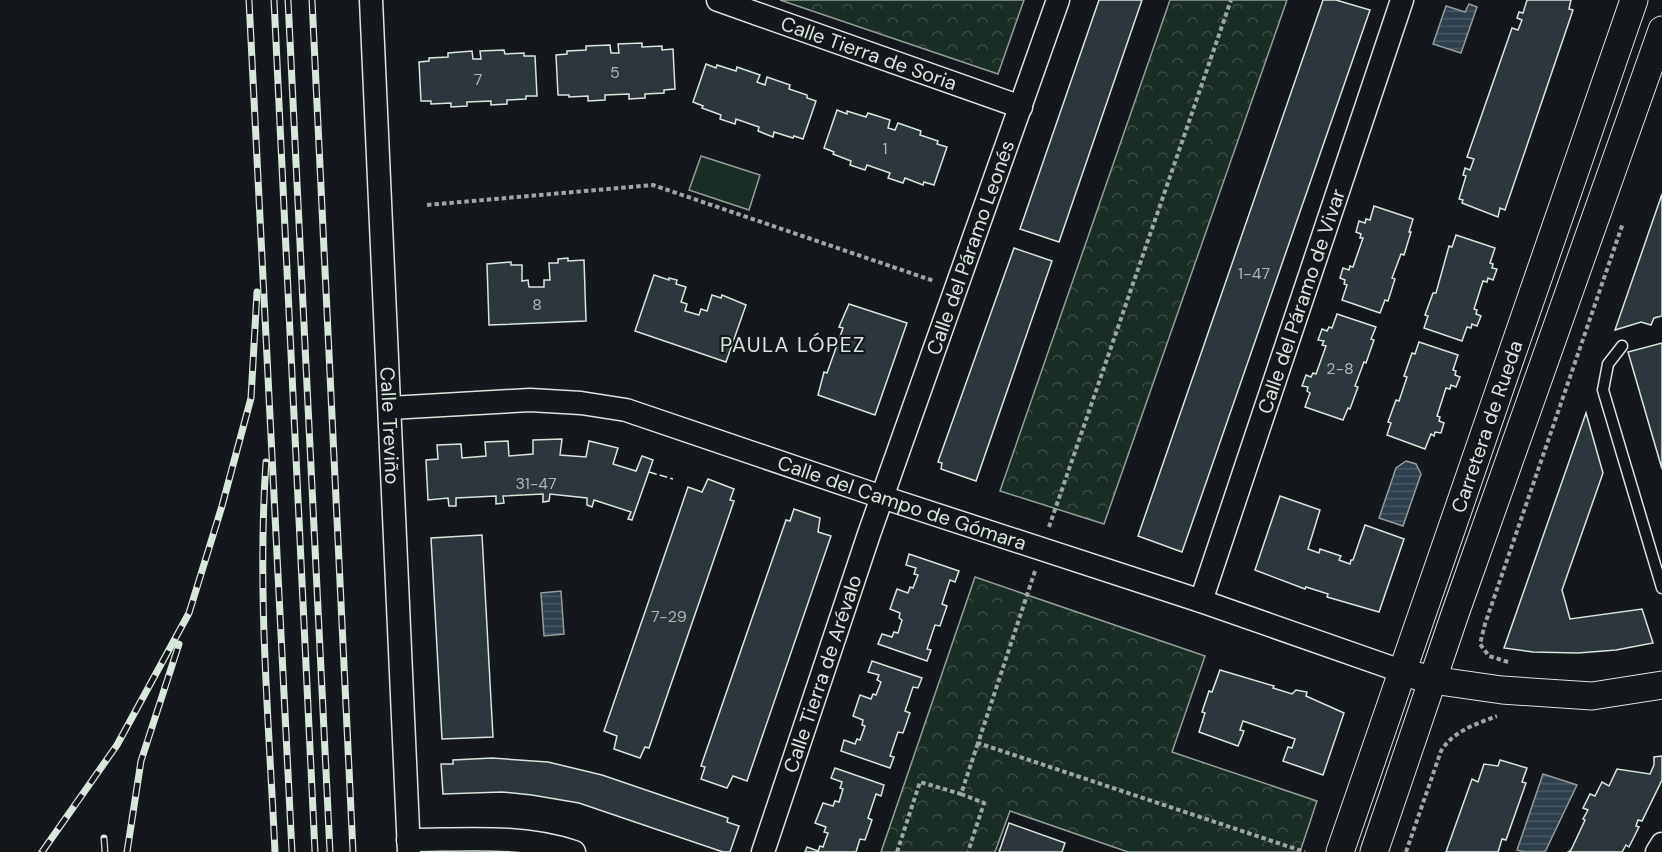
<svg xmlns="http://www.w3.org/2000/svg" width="1662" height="852" viewBox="0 0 1662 852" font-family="'DM Sans',sans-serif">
<defs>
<pattern id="park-crowns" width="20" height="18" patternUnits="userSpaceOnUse" patternTransform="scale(1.5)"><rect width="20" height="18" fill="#1a2d24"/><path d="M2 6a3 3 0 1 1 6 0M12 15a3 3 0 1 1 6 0" fill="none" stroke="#3b4b43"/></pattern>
<pattern id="water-rules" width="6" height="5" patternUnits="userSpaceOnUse" patternTransform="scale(1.5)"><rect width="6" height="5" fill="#2f3f4d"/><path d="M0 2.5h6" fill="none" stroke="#4c5b66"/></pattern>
</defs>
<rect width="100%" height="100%" fill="#14181c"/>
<path fill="#1a2d24" stroke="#939e99" stroke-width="1.5" d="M701,156l59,19 -11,35 -60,-20z"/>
<g fill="url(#park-crowns)" stroke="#939e99" stroke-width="1.5">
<path d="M780,0h244l-26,74z"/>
<path d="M1170,0h117l-183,524 -104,-33z"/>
<path d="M975,577l230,79 -33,96 145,49 -17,51h-172l-118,-41 -15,41h-114z"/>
</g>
<g fill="url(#water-rules)" stroke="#939e99" stroke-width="1.5">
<path d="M1469,4l8,3 -16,46 -28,-9 13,-38 19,6z"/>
<path d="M1406,461l10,3 5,10 -18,52 -24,-8 17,-50z"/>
<path d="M561,591l3,43 -20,2 -3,-43z"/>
<path d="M1543,774l34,11 -32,67h-21l-7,-2z"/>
</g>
<g fill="#2c363c" stroke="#d8e6dc" stroke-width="1.5">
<path d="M1099,0h43l-83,242 -39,-13z"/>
<path d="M1323,0h13l34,10 -188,542 -44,-16z"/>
<path d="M1527,0h44l-2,9 4,1 -68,200 -5,-2 -2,9 -36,-14 1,-3 -4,-1 7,-23 -3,-1 2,-7 5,2 4,-11 -7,-2 45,-129 6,2 4,-10 -5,-2 2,-6 4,1z"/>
<path d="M642,43v4l20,-1v4l11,-1 2,40 -11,1v3l-19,1v4l-16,1v-5l-24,1v5l-17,1v-5l-19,1v-2h-11l-2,-40 11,-1v-3l19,-1v-4l24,-1 1,8h8l-1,-9z"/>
<path d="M504,50l1,4 19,-1v3h11l2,40h-11v3l-19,1v4l-16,1v-4l-24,1v4l-16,1v-4l-20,1v-3h-10l-2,-39 10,-1v-3l19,-1v-4l24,-2 1,8h8l-1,-8z"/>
<path d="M706,64l10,4 1,-3 19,6 1,-4 23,8 -3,7 8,3 2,-8 23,8 -1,4 18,6v3l9,3 -13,38 -9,-3 -1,2 -19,-6 -1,5 -15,-6 1,-4 -23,-8 -1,5 -15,-5 1,-4 -19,-7 1,-2 -10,-4z"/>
<path d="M837,110l10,4v-3l19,6 2,-4 22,7 -2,8 7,2 3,-7 23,8 -1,4 18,6 -1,3 10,3 -13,38 -10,-3 -1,3 -18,-7 -2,5 -15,-5 2,-5 -23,-8 -2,5 -15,-5 1,-4 -18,-7 1,-2 -10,-4z"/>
<path d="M1662,194v122l-8,2 -3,7 -10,-3 -26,8z"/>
<path d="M1374,206l39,13 -4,13h2l-7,23 -3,-1 -9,24 3,1 -7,22 -3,-1 -5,13 -38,-13 5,-15 -3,-1 1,-4 -5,-2 3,-10 6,2 1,-4 3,1 10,-29h-3l1,-4 -5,-2 3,-11 6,2 1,-4 4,1z"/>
<path d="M1456,235l39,13 -5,15 3,1 -1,4 5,1 -4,11 -5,-2 -1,4 -4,-1 -9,28 3,1 -1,4 5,2 -4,10 -5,-2 -1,4 -4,-1 -5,14 -38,-13 4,-12 -3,-1 8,-22h3l13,-47 3,1z"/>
<path d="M1014,248l38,13 -76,220 -35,-12 1,-6 -4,-1z"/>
<path d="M568,258v3l16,-1 2,61 -97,4 -2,-61 24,-2v3h11v16l6,-1 1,7h15v-7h6l-1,-17h9v-4z"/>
<path d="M654,275l15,5v-2l8,2 -1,4 10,3 -5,15 6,2 -2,7 14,4 2,-6 6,2 5,-16 9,3 1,-3 24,10 -20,57 -91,-31z"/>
<path d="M849,304l58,19 -32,92 -57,-20 6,-23 3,1 16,-45 -4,-1z"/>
<path d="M1337,314l39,13 -5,12 3,1 -8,23 -2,-1 -9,24 3,1 -8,22 -2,-1 -5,12 -38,-13 5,-14 -3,-2 1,-4 -6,-1 4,-11 5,2 2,-4 3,1 10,-28 -4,-1 2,-4 -6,-1 4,-11 5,2 2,-4 3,1z"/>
<path d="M1419,342l39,13 -5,15 3,1 -1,4 5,2 -4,10 -5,-2 -1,4 -4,-1 -9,28 3,1 -1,4 5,2 -3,10 -6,-1 -1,4 -3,-2 -6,15 -38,-14 4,-12 -3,-1 8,-22 3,1 8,-24 -3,-1 8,-23 3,1z"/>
<path d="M1662,343v126l-34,-117z"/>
<path d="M1586,413l17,60 -41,117 8,29 72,-10 11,34 -37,7 -38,3 -45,-1 -29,-4z"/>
<path d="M562,439l-2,16 26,2 3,-16 29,7 -5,16 23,7 6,-15 11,4 -21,60 -4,-1 3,-7 -37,-12 -2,7 -5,-2v-7l-37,-4 -1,7 -6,1v-8l-40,2 1,7 -8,1v-8l-40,2v8h-7l-1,-8 -20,2 -2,-40 12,-1 -1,-14 24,-1 1,14 24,-2 -1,-14 23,-1 1,15 24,-2v-14z"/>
<path d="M708,479l26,10 -4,11 4,1 -85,247 -4,-1 -5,11 -26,-9 3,-13 -13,-5 84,-244 14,5z"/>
<path d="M1280,496l40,14 -12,39 11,4 1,-4 21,7 -2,4 11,4 1,-4h2l12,-35 39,14 -25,73 -45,-13 -7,-2 1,-3 -22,-7 -1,2 -50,-19z"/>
<path d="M794,509l26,9 -2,14 13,4 -84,245 -14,-5 -6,12 -26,-9 4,-12 -4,-1 85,-246 4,1z"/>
<path d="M482,535l11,202 -51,2 -11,-201z"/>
<path d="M909,554l50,17 -4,11 -5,-2 -8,24 5,2 -7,20 -5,-1 -8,24 4,1 -4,11 -49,-17 4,-10 10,3 2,-5 4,1 4,-13 -3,-2 1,-5 -10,-4 7,-20 11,4 2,-6 3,1 5,-13 -4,-1 2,-6 -10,-3z"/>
<path d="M872,661l50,17 -4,10 -5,-1 -8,24 5,2 -7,20 -5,-1 -8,24 4,1 -4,11 -49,-17 3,-11 11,4 2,-5 3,1 5,-14 -3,-1 1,-5 -10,-4 7,-21 11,4 2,-5 3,1 5,-13 -4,-2 2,-5 -11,-3z"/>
<path d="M1220,670l54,16 -1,2 19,6 4,-4 11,2 -1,4 38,17 -21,62 -40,-14 5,-14 4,1 3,-9 -52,-18 -3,9 4,1 -6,15 -39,-14 6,-19 -3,-1 7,-21 3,1z"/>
<path d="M1662,756v24l-20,41 -4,-1 -2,6 3,1 -10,20 -3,-2 -4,7h-54l3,-2 14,-30 -2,-1 5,-9 -5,-2 7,-14 5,2 7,-14 7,4 8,-17 33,5 4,-9v-8z"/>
<path d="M492,758l56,4 54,13 126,43 -1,4 12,4 -9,26h-7l-144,-49 -47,-8 -30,-3 -59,2 -2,-30h12v-4z"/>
<path d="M1500,760l27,8 -5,14 4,1 -20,57 -4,-1 -4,13h-52l26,-73 6,3 6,-18 14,2z"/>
<path d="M835,768l49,17 -3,11 -5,-2 -8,24 4,2 -7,20 -5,-1 -4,13h-51l2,-5 11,4 2,-5 3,1 5,-14 -4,-1 2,-5 -11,-4 8,-20 10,3 2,-5 4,1 4,-13 -3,-1 2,-6 -11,-4z"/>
<path d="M1009,823l56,20 -3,9h-63z"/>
</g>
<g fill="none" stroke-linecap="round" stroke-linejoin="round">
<g stroke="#d8e6dc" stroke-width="13">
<path id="service" d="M1622,346l-14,18 -5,26 59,198"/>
</g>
<g stroke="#d8e6dc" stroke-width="25">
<g id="minor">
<path id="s1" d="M371,0l38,852"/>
<path id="s2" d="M718,0l303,107"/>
<path id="s3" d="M390,408l140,-8 51,3 45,7 256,87 319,104 200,70"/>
<path id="s4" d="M1201,601l201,-601"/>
<path d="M408,840c55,0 114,-6 166,12"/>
<path id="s5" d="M763,852l106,-318 189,-534"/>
<path d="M1657,852l5,-8"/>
</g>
</g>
<g stroke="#d8e6dc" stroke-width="29">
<g id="tertiary">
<path d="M1417,676l15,4 70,10 90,6 70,-11"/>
<path id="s6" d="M1340,852l294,-852"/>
<path d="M1374,852l81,-238 207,-584"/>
</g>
</g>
<g stroke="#9da8a2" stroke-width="4" stroke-dasharray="4.5 3" stroke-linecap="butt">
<path d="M427,205l226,-20 281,96"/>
<path d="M1049,527l182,-527"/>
<path d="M1035,571l-57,172 327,109"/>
<path d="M1508,662l-19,-6 -9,-12 5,-20 138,-401"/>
<path d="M961,794l23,9 -16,49"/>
<path d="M897,852l23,-70 41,12 17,-51"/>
<path d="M1406,852l35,-101c12,-20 35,-27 56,-35"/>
</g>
<use href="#service" stroke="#14181c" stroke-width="10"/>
<use href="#minor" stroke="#14181c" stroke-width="22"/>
<use href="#tertiary" stroke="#14181c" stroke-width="27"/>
<g stroke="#d8e6dc" stroke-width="7">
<g id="rail">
<path d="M249,0l43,852"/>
<path d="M274,0l41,852"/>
<path d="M288,0l42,852"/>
<path d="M312,0l41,852"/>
<path d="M266,462c-9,130 3,261 9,390"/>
<path d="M104,838l1,14"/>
<path d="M42,852l75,-107 72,-132 33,-107 29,-108 6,-106"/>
<path d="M127,852l14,-91 38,-117"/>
</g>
</g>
<use href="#rail" stroke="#14181c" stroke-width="4.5" stroke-dasharray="14" stroke-linecap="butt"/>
<path stroke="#d8e6dc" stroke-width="1.5" stroke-dasharray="8 3" stroke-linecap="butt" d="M649,472l24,7"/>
</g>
<g text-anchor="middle" stroke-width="4.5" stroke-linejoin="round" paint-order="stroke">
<g font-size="16" fill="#adbab4">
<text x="615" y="78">5</text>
<text x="478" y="85">7</text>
<text x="885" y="154">1</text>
<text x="1254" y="279">1-47</text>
<text x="537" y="310">8</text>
<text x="1340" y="374">2-8</text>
<text x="536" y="489">31-47</text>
<text x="669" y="622">7-29</text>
</g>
<g font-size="20" fill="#d8e6dc" stroke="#14181c">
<text dy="7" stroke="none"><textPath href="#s2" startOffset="160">Calle Tierra de Soria</textPath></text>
<text dy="7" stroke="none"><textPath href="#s5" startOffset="639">Calle del Páramo Leonés</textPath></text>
<text dy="7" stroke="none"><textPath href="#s4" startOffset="316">Calle del Páramo de Vivar</textPath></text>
<text dy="7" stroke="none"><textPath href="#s1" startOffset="426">Calle Treviño</textPath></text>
<text dy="7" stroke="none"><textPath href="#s6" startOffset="450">Carretera de Rueda</textPath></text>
<text dy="7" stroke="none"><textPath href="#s3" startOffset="528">Calle del Campo de Gómara</textPath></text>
<text dy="7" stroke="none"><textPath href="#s5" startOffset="188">Calle Tierra de Arévalo</textPath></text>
</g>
<g font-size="21" letter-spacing="1.5" fill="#d8e6dc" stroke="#14181c">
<text x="793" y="352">PAULA LÓPEZ</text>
</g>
</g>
</svg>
